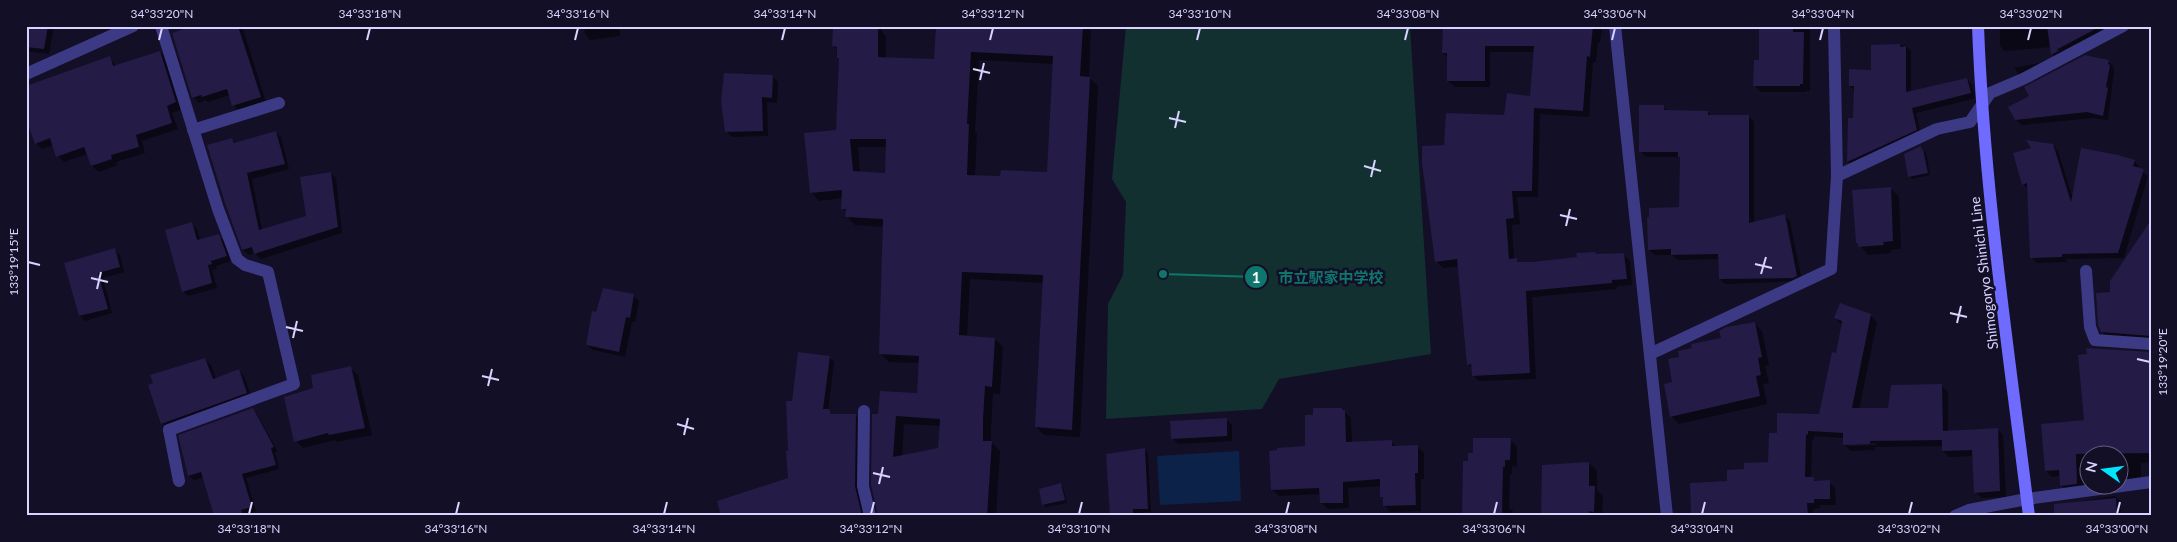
<svg xmlns="http://www.w3.org/2000/svg" width="2177" height="542" viewBox="0 0 2177 542" font-family="Lato,'Noto Sans JP',sans-serif">
<rect width="100%" height="100%" fill="#130f26"/>
<path fill="#12302f" d="M1126,26h284l21,328 -152,25 -17,30 -156,10 2,-115 15,-29 3,-73 -14,-23z"/>
<path fill="#0c2248" d="M1239,451l2,50 -81,4 -3,-49z"/>
<g fill="#0007" fill-rule="evenodd">
<path d="M26,26h28l-5,28 -23,-3z"/>
<path d="M196,26h46l24,76 -27,9 -5,-6 -4,-10 -22,7 -2,-2 -7,3 -6,-6z"/>
<path d="M584,26h35l1,10 -30,4 -5,-6z"/>
<path d="M834,26h48v6l4,4v22l49,3 2,-35h154l-2,52 9,8 -18,351 -36,-2 -8,-8 8,-144 -74,-4 -3,58 28,2 8,8 -3,47h-7l-2,35v13l9,9 -4,65h-114l-3,-100 39,-22 2,-31 -31,-1 -8,-8 3,-127 -29,-2 -8,-8v-5l-5,-4 1,-10 -24,3 -8,-9 26,-60 3,-72 -2,-2v-7l-4,-5zM979,60l75,4 -5,110 -48,3 -26,-1 2,-42 -2,-2zM858,147h29l-1,27 -26,-1zM904,424l37,2 -1,23 -38,8z"/>
<path d="M1543,26h59l-2,17 -2,-1 -2,20h-3l-4,55 -49,-3 -2,83h-21l3,27 -8,1 2,35 6,3h12l65,-8h27l6,6 2,24 -15,1v3l-85,8 4,82 -57,2 -6,-6v-6l-5,-5 -9,-98 -16,2 -6,-6 8,-115 60,-31 26,-19 4,-45h-45v35h-35l-7,-6v-23l-5,-5z"/>
<path d="M1761,26h49v65h-4v1h-45l-7,-7 7,-24z"/>
<path d="M1929,26h25v1h-24z"/>
<path d="M2000,26h101l2,3 -45,31 -6,-6 -1,-7 -46,4 -5,-5z"/>
<path d="M1905,45l6,6v41l56,-13 5,6 4,13 -60,15 5,22 -68,32 -5,-5 1,-43h5l1,-28 -5,-5 23,-15 -1,-25z"/>
<path d="M160,52l6,6 16,51 -10,4 6,16 -36,12 3,12 -29,9 1,3 -18,7 -7,-6 -4,-12 -24,8 -6,-6 -4,-11 -12,4 -6,-6 73,-85 7,8z"/>
<path d="M2108,61l5,5 1,5 -6,49 -15,-2 -71,7 -6,-5 14,-24z"/>
<path d="M2039,63l4,4 -21,11 -8,-10z"/>
<path d="M772,76l6,6 -1,21 -10,-1 1,34 -36,1 -6,-6z"/>
<path d="M1663,107l5,5h40l4,4h37l5,6v101l30,-8 6,6 12,60 -77,3 -5,-5 -1,-20 -41,1 -6,-5h-17l-6,-5 31,-42 1,-49 -2,-2h-33l-5,-5z"/>
<path d="M276,132l5,5 8,32 -37,10 10,51 46,-13 22,-44 6,5 6,55 -81,26 -6,-6 -6,2 -6,-5 -16,-44 5,-67 4,4z"/>
<path d="M2053,145l5,6 15,48 61,-38 5,5 -1,3 10,7 -24,82 -58,1 1,3 -30,1 -5,-5 -3,-68 -6,-6z"/>
<path d="M1920,147l6,6 4,22 -18,4 -3,-3z"/>
<path d="M1891,189l8,8 2,52 -10,1v3l-23,2 -11,-13z"/>
<path d="M2151,222v119l-43,-3 -6,-6 10,-39z"/>
<path d="M192,224l5,5 3,11 19,-4 5,5 7,20 -15,5 1,3 -5,1 5,18 -29,8 -5,-5z"/>
<path d="M115,250l5,5 4,17 -21,6 9,35 -27,8 -5,-5 -14,-52z"/>
<path d="M633,295l6,6 -4,21h-3l-7,35 -32,-7 -6,-5 10,-32z"/>
<path d="M1870,315l7,7 -18,88 31,-1 52,-23 6,6v40l49,-3 6,6 3,62 -24,1 -7,-6 -1,-36 -25,1 -6,-6v-5l-68,1v3l-24,1 -6,-6v-7l-31,-2v4h-2l-1,38 6,4h12l6,6 1,17h-16v3l-7,1v7h-121l37,-33 16,-12 25,-8 8,-29 42,-19 17,-61 4,-30 -6,-6zM1876,443v2l-27,1v-2z"/>
<path d="M1754,323l8,8 7,34 -4,1 4,17 -6,1 4,20 -88,20 -8,-8 3,-33 6,-26 13,-8 29,-10z"/>
<path d="M2151,353v109l-10,1v19l-73,10 -6,-6 -1,-10 -9,1 -6,-6 39,-50 4,-65zM2090,454h30v30h-30z"/>
<path d="M829,357l5,5 -6,49 5,4h22l6,6 4,95h-142l67,-37 3,-76z"/>
<path d="M205,359l6,6 5,14 23,-9 5,6 8,22 -84,30 -6,-5z"/>
<path d="M350,368l8,7 14,60 -35,7 -2,-2 -32,8 -7,-7 19,-52z"/>
<path d="M253,409l4,5 21,38h-3l4,17 -33,9 10,33 -10,5h-31l-11,-39 -10,3 -5,-4z"/>
<path d="M1341,409l10,9 1,25 39,-1 6,5 20,-1 7,7v26h-3v32l-31,1 -6,-7 -3,-19 -33,2 1,20 -21,1 -7,-6v-9l-42,2 -7,-6 34,-43 8,-31z"/>
<path d="M1226,419l6,6v16l-54,3 -6,-6z"/>
<path d="M1510,440l7,7v20l-5,-1v8h-2l-1,34 4,3v5h-49l5,-54 5,-8z"/>
<path d="M1145,450l3,3 3,59 -15,1v3h-25z"/>
<path d="M1589,463l8,8v19l6,6 -1,20h-60z"/>
<path d="M1061,485l2,2 4,16 -21,4 -3,-3z"/>
<path d="M2115,496l5,5 1,15h-58v-12z"/>
</g>
<g fill="#241b47" fill-rule="evenodd">
<path d="M26,26h22l-4,23 -18,-2z"/>
<path d="M192,26h46l23,71 -29,9 -5,-17 -25,8 -1,-2 -9,3 -20,-65z"/>
<path d="M833,26h45v31l56,2 2,-33h147l-3,50 10,1 -18,353 -37,-3 8,-152 -81,-3 -3,63 36,3 -3,49 -7,-1 -2,34v21h9l-5,75h-109l-7,-31 1,-71h6l2,-23 37,2 2,-37 -40,-2 4,-135 -38,-2 1,-8h-5l1,-19 -32,3 -6,-60 32,-3 3,-72h-2v-11l-5,-1zM971,52l82,4 -6,116 -46,-2 -1,6 -33,-1 2,-51h-2zM850,139h36l-1,34 -32,-2zM896,416l44,3 -2,29 -45,9z"/>
<path d="M1443,26h150l-3,31 -3,-1 -4,55 -49,-3 -2,83h-20l2,27 -8,1 3,40 8,-1v4h15l45,-5 -1,-4 19,-1 1,2 28,-1 3,26 -15,1v3l-86,8 4,82 -58,3 -1,-12 -4,1 -10,-106 -22,3 -13,-99v-17l22,-1 2,-32 58,2 3,-22 23,3 4,-50h-49v35h-38v-28h-5z"/>
<path d="M1759,26h34v6h11l-1,52h-3v2h-47l1,-26h5z"/>
<path d="M2047,26h54l-45,24h4l-9,5z"/>
<path d="M1900,44v3l6,-1v46l61,-14 4,15 -59,15 5,22 -70,32 1,-44h5l1,-32h-5v-17l22,1v-25z"/>
<path d="M160,51l16,51 -9,4 5,17 -36,12 3,12 -28,8 1,4 -21,7 -7,-19 -28,10 -6,-19 -15,6 -9,-25v-33l84,-30 3,10z"/>
<path d="M2085,55l24,5 -1,4 2,1 -4,22 2,1 -5,28 -16,-4 -72,8 -7,-13 21,-11 -5,-9z"/>
<path d="M724,73l49,2 -1,23 -10,-1 1,34 -38,1 -4,-31z"/>
<path d="M1639,105h25v5l44,1v4h41v108l36,-9 12,62 -4,2 -74,1 -1,-25 -47,1v-6l-23,1 -1,-33h2v-9l30,-1 1,-50h-2v-5h-39z"/>
<path d="M276,131l9,33 -38,9 12,57 47,-14 -6,-39 31,-5 7,55 -84,27 -2,-7 -10,3 -16,-44 -19,-61 25,-7 2,5z"/>
<path d="M2026,140l27,4 18,58 10,-54 37,7 17,5 -2,6 11,3 -26,84 -56,1v3l-32,1 -3,-75 -5,2 -9,-32 18,-5z"/>
<path d="M1921,146l1,4 1,-1 5,24 -20,4 -4,-23z"/>
<path d="M1891,187l2,54 -10,1 1,3 -26,2v-4h-2l-4,-53z"/>
<path d="M2151,220v116l-50,-4 -3,-7 -2,-32 14,-1v-11z"/>
<path d="M192,222l5,18 22,-6 8,22 -16,5 1,3 -4,1 4,18 -30,9 -17,-62z"/>
<path d="M115,248l5,19 -22,6 10,36 -29,7 -15,-53z"/>
<path d="M603,288l31,6 -4,24 -4,-1 -7,35 -33,-7 6,-34 4,1z"/>
<path d="M1840,303l31,11 -19,94h36l3,-23 51,-1 1,47 55,-3 2,63 -26,2 -2,-43 -30,1v-11l-72,1v3l-27,1v-12l-35,-2v3l-2,1 -1,42h9v4l16,-1v19h-16v4h-7l1,13h-117l-1,-33 37,-2v-11l17,-1v-6l24,-1 1,-29h8v-20l42,1 13,-62 4,1 6,-32 -8,-3z"/>
<path d="M1755,322l7,35 -4,1 3,17 -5,1 4,20 -90,21 -6,-33 8,-2 -4,-23 11,-2 -1,-6 14,-3 -1,-4 30,-6 -2,-7 7,-4z"/>
<path d="M2086,348l65,4v101l-75,1 1,30 -17,2 -1,-16 -14,1 -4,-47 43,-4 -6,-65 9,-1z"/>
<path d="M798,352l32,4 -7,53h6l2,5h25l-1,72 7,30h-141l-4,-15 71,-23 -2,-27h2l-2,-50h6z"/>
<path d="M205,358l8,21 26,-10 8,24 -86,31 -13,-39 5,-2 -3,-8z"/>
<path d="M351,366l14,62 -36,7 -1,-2 -34,9 -10,-45 29,-9 -2,-13z"/>
<path d="M253,408l21,39 -3,1 5,17 -34,9 10,33 -11,3 2,6h-29l-13,-44 -13,4 -10,-41z"/>
<path d="M1313,408h29v2h3l1,32 46,-2v6l26,-1v28h-3l1,32 -33,1v-9h-3v-18l-37,3v21h-23l-1,-15 -48,2 -2,-39 8,-1v-2l28,-2v-31h8z"/>
<path d="M1227,418v18l-56,3 -1,-18z"/>
<path d="M1473,438h38l-1,22h-5v7h-2l-1,49h-40l1,-55h5v-8h5z"/>
<path d="M1145,448l3,61h-15v7h-23l-4,-62z"/>
<path d="M1589,462v24h6l-1,26 -5,-1v5h-48l1,-51z"/>
<path d="M1061,483l4,17 -23,5 -3,-16z"/>
<path d="M2116,498l1,18h-63v-12z"/>
</g>
<g fill="none" stroke-linecap="round" stroke-linejoin="round">
<g stroke="#3d3a85" stroke-width="12">
<path d="M161,26l57,183 19,50 8,6 23,7 26,112 -125,46 10,51"/>
<path d="M193,130l86,-27"/>
<path d="M1837,176l100,-47 33,-7 20,-29 33,-14 100,-53"/>
<path d="M2086,271l4,56 5,13 56,4"/>
<path d="M1650,354l181,-85 6,-93 -3,-150"/>
<path d="M864,411l-1,75 7,30"/>
<path d="M1955,516l14,-6 58,-11 124,-17"/>
</g>
<g stroke="#3d3a85" stroke-width="12">
<path d="M1615,26l52,490"/>
<path d="M26,74l107,-48"/>
</g>
<path stroke="#6f6bff" stroke-width="12" d="M1978,26c6,164 31,327 51,490"/>
</g>
<path fill="none" stroke="#d9d4ff" stroke-width="2" d="M159,40l3,-12M367,40l3,-12M575,40l3,-12M782,40l3,-12M990,40l3,-12M1197,40l3,-12M1405,40l3,-12M1612,40l3,-12M1820,40l3,-12M2028,40l3,-12M973,69l17,4M980,80l4,-17M1169,118l17,4M1175,128l4,-17M1364,166l17,5M1371,177l4,-17M1560,215l17,4M1566,226l4,-17M28,262l12,3M1755,264l17,4M1761,274l5,-17M91,278l17,4M97,289l4,-17M1950,313l17,4M1957,323l4,-17M286,327l17,4M293,338l4,-17M2137,359l13,3M482,376l17,4M488,386l4,-17M677,424l17,5M684,435l4,-17M873,473l17,4M879,484l4,-17M249,514l3,-12M456,514l3,-12M664,514l3,-12M871,514l3,-12M1079,514l3,-12M1286,514l3,-12M1494,514l3,-12M1702,514l3,-12M1909,514l3,-12M2117,514l3,-12"/>
<g text-anchor="middle" stroke-width="5" stroke-linejoin="round" paint-order="stroke">
<g font-size="14" fill="#d9d4ff" stroke="#130f26">
<text transform="translate(1984 273) rotate(-97)" y="5">Shimogoryo Shinichi Line</text>
</g>
</g>
<path fill="none" stroke="#0f766e" stroke-width="2" d="M1163 274L1256 277"/>
<g fill="#0f766e" stroke="#130f26" stroke-width="2">
<circle cx="1163" cy="274" r="5"/>
<circle cx="1256" cy="277" r="12"/>
</g>
<g font-size="15" text-anchor="middle" font-weight="bold" fill="#fff">
<text x="1256" y="283">1</text>
</g>
<g font-size="15" text-anchor="middle" font-weight="bold" fill="#0f766e" stroke="#130f26" stroke-width="5" stroke-linejoin="round" paint-order="stroke">
<text x="1331" y="283">市立駅家中学校</text>
</g>
<rect width="2177" height="542" fill="none" stroke="#130f26" stroke-width="55"/>
<g transform="translate(2104 470) rotate(284)"><circle r="24" fill="#130f26" stroke="#625e7d"/>
<path d="M0-4L9 19L0 12L-9 19Z" fill="#00e5ff"/>
<text y="-8" font-size="14" font-weight="bold" text-anchor="middle" fill="#d9d4ff">N</text>
</g>
<rect x="28" y="28" width="2122" height="486" fill="none" stroke="#d9d4ff" stroke-width="2"/>
<g font-size="12" text-anchor="middle" fill="#d9d4ff">
<text x="162" y="18">34°33'20"N</text>
<text x="370" y="18">34°33'18"N</text>
<text x="578" y="18">34°33'16"N</text>
<text x="785" y="18">34°33'14"N</text>
<text x="993" y="18">34°33'12"N</text>
<text x="1200" y="18">34°33'10"N</text>
<text x="1408" y="18">34°33'08"N</text>
<text x="1615" y="18">34°33'06"N</text>
<text x="1823" y="18">34°33'04"N</text>
<text x="2031" y="18">34°33'02"N</text>
<text transform="translate(14 262) rotate(-90)" y="4">133°19'15"E</text>
<text transform="translate(2163 362) rotate(-90)" y="4">133°19'20"E</text>
<text x="249" y="533">34°33'18"N</text>
<text x="456" y="533">34°33'16"N</text>
<text x="664" y="533">34°33'14"N</text>
<text x="871" y="533">34°33'12"N</text>
<text x="1079" y="533">34°33'10"N</text>
<text x="1286" y="533">34°33'08"N</text>
<text x="1494" y="533">34°33'06"N</text>
<text x="1702" y="533">34°33'04"N</text>
<text x="1909" y="533">34°33'02"N</text>
<text x="2117" y="533">34°33'00"N</text>
</g>
</svg>
